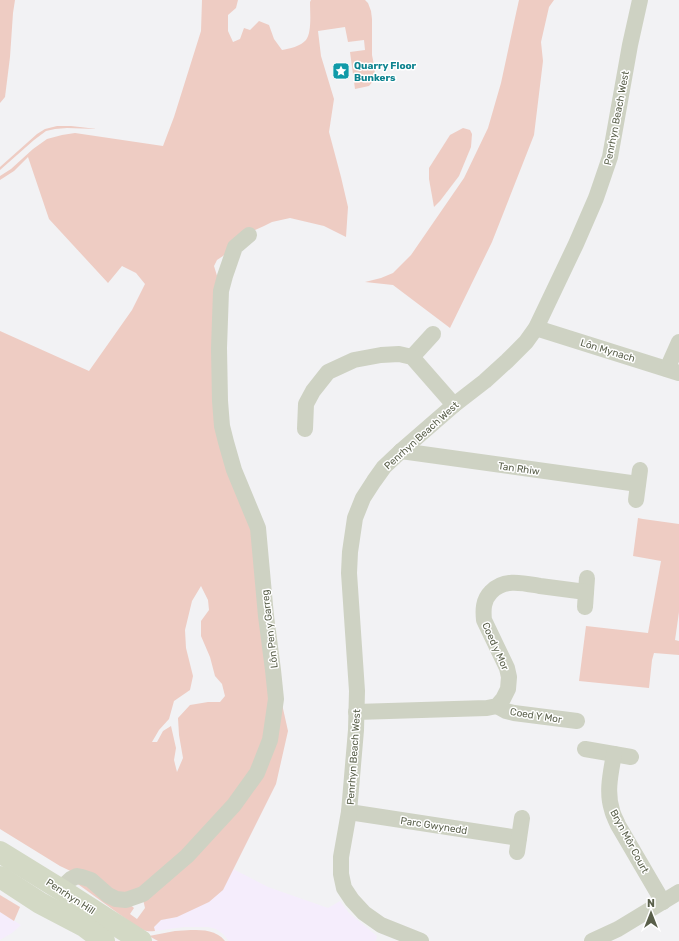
<svg xmlns="http://www.w3.org/2000/svg" width="679" height="941" viewBox="0 0 679 941" font-family="Rubik,sans-serif">
<rect width="100%" height="100%" fill="#f2f2f4"/>
<g fill="#f5edfc">
<path d="M233,869l35,18 60,21 12,-7 9,12 28,23 -1,5h-147l-6,-7 -7,-5 -8,-2h-24l-29,4 -1,-4 7,-7 16,-3 46,-27z"/>
<path d="M0,912l21,13 -9,8 -12,7z"/>
</g>
<g fill="#eeccc3" fill-rule="evenodd">
<path d="M0,0h15l-2,13 -3,44 -5,40 -5,6z"/>
<path d="M202,0h36l-2,8 -8,7v16l5,11 7,-3 4,-11 6,2 9,-9 10,4 5,14 8,11c7,-1 19,-4 24,-10 6,-8 4,-28 4,-38l1,-2h54l3,3 3,8 1,8v36l3,15 -2,11 -4,5 -14,3 -5,-37 15,-2 -1,-10 -16,2 -3,-15 -27,4 3,25 13,43 -5,33 12,45 7,30 -2,30 -22,-11 -34,-8 -18,4 -8,4 -18,8 -23,22 -6,4 -3,6 4,13 -2,121 36,120 18,155 -1,50 -13,42 -49,60 -64,61 -22,7 -61,-29 -60,-37v-498l89,40 43,-61 13,-26 -9,-11 -14,-7 -14,17 -59,-64 -21,-62 -14,14 -14,9v-4l11,-7 22,-20 14,-10 15,-4 13,-2 88,13 11,-29 27,-86zM201,586l7,14 1,10 -8,11v15l9,21 5,19 7,8 3,12 -5,6h-12l-18,3 -12,13 1,17 4,23 -6,14 -3,-12 2,-12 -5,-22 -8,5 -6,11h-5l7,-12 10,-11 5,-18 16,-11 3,-14 -7,-28 -1,-18 7,-29z"/>
<path d="M519,0h35l-5,7 -8,35 2,19 -9,74 -42,107 -42,86 -57,-43 -28,-3 16,-4 12,-5 18,-18 53,-77 24,-50 13,-45 14,-65z"/>
<path d="M57,126h14l26,3 -30,-1 -12,1 -9,2 -12,9 -34,30v-3l37,-33 8,-5z"/>
<path d="M463,128l7,2 2,4 -1,13 -12,29 -19,25 -6,6 -5,-28v-11l21,-33z"/>
<path d="M638,518l5,1 36,5v88l-4,28 4,1v14l-25,-2 -2,7 -3,28 -70,-7 7,-55 62,7 13,-72 -28,-5z"/>
<path d="M280,695l8,36 -12,53 -53,106 -14,12 -32,15 -16,3 -7,7 1,4c-8,1 -10,0 -18,-4l-62,-45 52,20 7,6 -4,6 7,5 8,-11 -2,-9 113,-117z"/>
<path d="M0,895l20,12 -6,14 -14,-9z"/>
<path d="M191,930c13,0 25,0 34,11h-67l-9,-5 26,-5z"/>
</g>
<g fill="none" stroke-linecap="round" stroke-linejoin="round">
<g stroke="#ced2c3" stroke-width="16">
<path d="M536,328l143,45"/>
<path d="M412,357l21,-23"/>
<path d="M667,369l12,-27"/>
<path d="M305,429l1,-25 7,-13 15,-19 26,-12 27,-5 18,-1 13,3 42,48"/>
<path d="M401,451l237,33"/>
<path d="M636,500l4,-30"/>
<path d="M585,607l2,-29"/>
<path d="M497,706l9,5 8,2 63,8"/>
<path d="M356,712l131,-4 10,-2 6,-7 5,-10 1,-12 -2,-9 -23,-48c-1,-10 -1,-20 7,-28 13,-14 32,-9 49,-6 15,2 31,4 46,6"/>
<path d="M585,749l46,8"/>
<path d="M614,754c-3,18 -8,38 -2,56 1,5 4,10 6,15l45,77"/>
<path d="M349,812l170,26"/>
<path d="M517,852l5,-34"/>
<path d="M60,889l11,-10 6,-3 5,1 9,3 17,15 8,4 10,1 17,-6 44,-38 47,-51 23,-32 13,-33 6,-41 -3,-29 -7,-54 -8,-88 -24,-58 -8,-28 -4,-16 -2,-25 -1,-53 2,-57 4,-15 10,-29 14,-12"/>
<path d="M421,941l-40,-16 -17,-12 -12,-13 -8,-12 -3,-14v-17l8,-45 7,-82 1,-39 -8,-118 1,-21 5,-34 8,-20 11,-17 10,-14 17,-16 53,-46 31,-24 22,-20 19,-19 10,-14 40,-84 20,-46 14,-41 20,-112 10,-45"/>
<path d="M592,941l26,-12 61,-37"/>
</g>
<g stroke="#d3d9c5" stroke-width="22">
<path d="M0,852l60,37 81,52"/>
<path d="M0,877l40,26 44,23 20,15"/>
</g>
</g>
<defs>
<g id="sight-square" transform="scale(0.9)"><rect x="-9" y="-9" width="18" height="18" rx="4" fill="#0f9aa8" stroke="#fff"/><path d="M0-6L1.8-2.2L6-1.7L2.9 1.2L3.7 5.4L0 3.3L-3.7 5.4L-2.9 1.2L-6-1.7L-1.8-2.2Z" fill="#fff"/></g>
</defs>
<g fill-rule="evenodd">
<use href="#sight-square" x="341" y="71"/>
</g>
<g text-anchor="middle" stroke-width="3" stroke-linejoin="round" paint-order="stroke">
<g font-size="10" font-weight="bold" fill="#0d838f" stroke="#fff" text-anchor="start">
<text x="354" y="69">Quarry Floor<tspan x="354" dy="12">Bunkers</tspan></text>
</g>
<g font-size="10" fill="#595f4a" stroke="#fff">
<text transform="translate(616 118) rotate(-79)" y="4">Penrhyn Beach West</text>
<text transform="translate(608 350) rotate(17)" y="4">Lôn Mynach</text>
<text transform="translate(421 435) rotate(-42)" y="4">Penrhyn Beach West</text>
<text transform="translate(519 468) rotate(8)" y="4">Tan Rhiw</text>
<text transform="translate(269 629) rotate(-97)" y="4">Lôn Pen y Garreg</text>
<text transform="translate(496 646) rotate(66)" y="4">Coed y Mor</text>
<text transform="translate(536 715) rotate(9)" y="4">Coed Y Mor</text>
<text transform="translate(353 757) rotate(-86)" y="4">Penrhyn Beach West</text>
<text transform="translate(434 825) rotate(9)" y="4">Parc Gwynedd</text>
<text transform="translate(630 841) rotate(62)" y="4">Bryn Môr Court</text>
<text transform="translate(71 896) rotate(33)" y="4">Penrhyn Hill</text>
</g>
</g>
<g transform="translate(651 913)" stroke="#ffffff" stroke-width="3" paint-order="stroke">
<path d="M0-3L7 15L0 10L-7 15Z" fill="#595f4a"/>
<text y="-6" font-size="11" font-weight="bold" text-anchor="middle" fill="#595f4a">N</text>
</g>
</svg>
